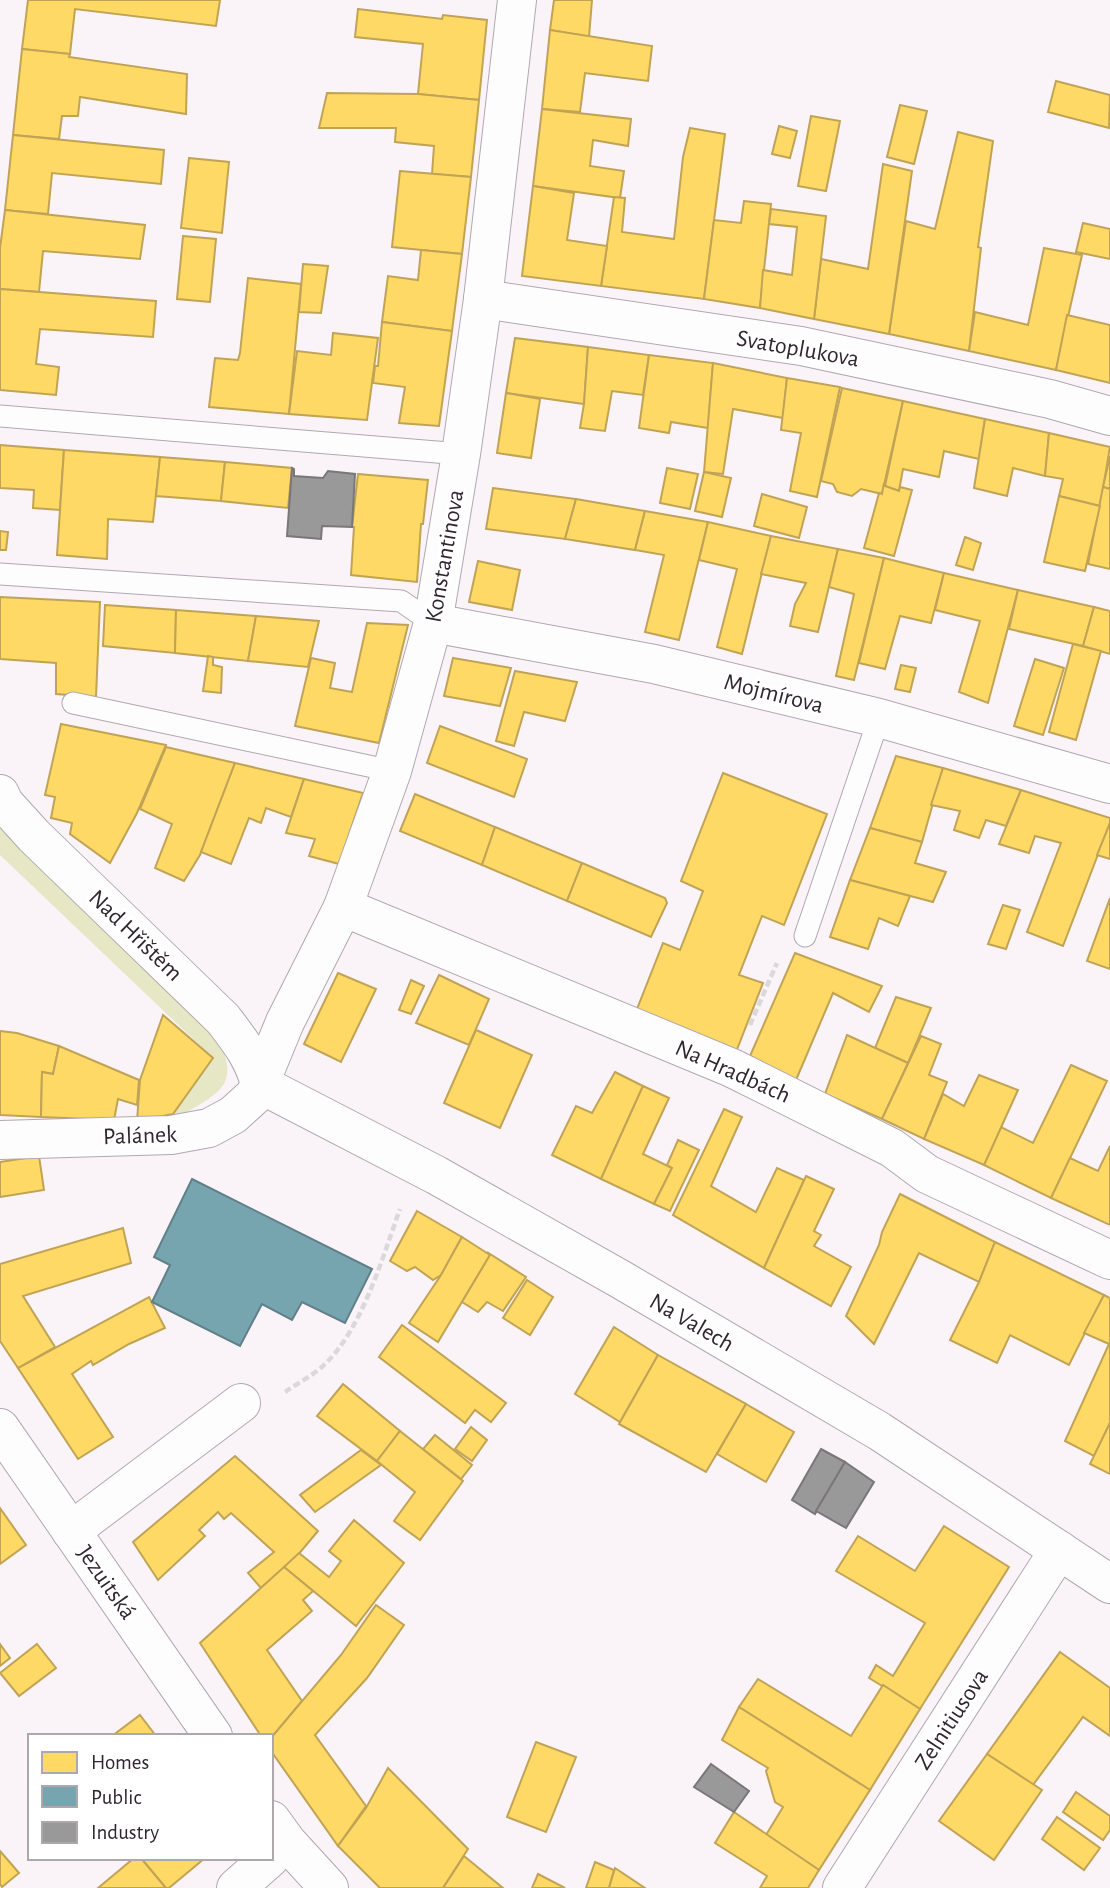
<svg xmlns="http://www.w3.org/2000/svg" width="1110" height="1888" viewBox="0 0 1110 1888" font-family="'Alegreya Sans',sans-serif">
<rect width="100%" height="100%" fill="#faf4f9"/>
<path fill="#e6e7c4" d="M0,816l216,216c25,54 7,58 -37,85l-10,-6 41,-56 -210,-200z"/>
<g fill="#ffd966" stroke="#c1a356" stroke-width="2">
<path d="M28,0h192l-4,26 -141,-17 -5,45 -48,-5z"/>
<path d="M554,0h38l-3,37 -39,-7z"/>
<path d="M358,9l84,10 1,-4 44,5 -8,80 -61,-6 5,-50 -68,-7z"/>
<path d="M550,30l102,16 -4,35 -63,-8 -5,39 -38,-3z"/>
<path d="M22,49l48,5 -1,3 118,17 -1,40 -106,-17 -2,19h-16l-3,23 -46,-4z"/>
<path d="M1056,81l54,14 -1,33 -61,-16z"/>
<path d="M327,93l91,1 61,6 -8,77 -39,-3 2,-28 -39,-4 1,-14h-77z"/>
<path d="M900,105l27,6 -13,53 -27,-7z"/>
<path d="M542,109l89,10 -3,27 -35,-6 -3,26 34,5 -4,27 -87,-12z"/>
<path d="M811,116l29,5 -14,70 -28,-5z"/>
<path d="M779,126l18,5 -7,27 -18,-4z"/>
<path d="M690,128l35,6 -21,165 -103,-13 13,-89 11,1 -3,34 52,7 9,-82z"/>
<path d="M958,132l35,9 -15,106 3,1 -12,103 -80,-17 17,-113 29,8z"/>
<path d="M13,135l151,15 -3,34 -109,-11 -4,41 -43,-4z"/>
<path d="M189,158l40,4 -7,71 -41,-5z"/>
<path d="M883,164l29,7 -23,163 -75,-15 7,-60 47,10z"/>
<path d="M400,171l71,6 -9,77 -70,-7z"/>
<path d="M533,186l41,7 -7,47 40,6 -6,40 -79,-10z"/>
<path d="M744,201l27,3 -11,104 -56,-9 10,-79 27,3z"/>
<path d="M771,209l55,7 -12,103 -54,-11 3,-38 29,5 5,-48 -28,-3z"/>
<path d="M5,210l140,15 -5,34 -97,-8 -4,41 -39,-3v-41z"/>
<path d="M1083,223l27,6v30l-34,-7z"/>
<path d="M183,236l33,3 -6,63 -33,-3z"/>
<path d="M1044,248l38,7 -26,115 -87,-19 6,-39 53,13z"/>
<path d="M421,250l41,4 -10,77 -70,-9 6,-46 30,4z"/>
<path d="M303,264l25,2 -7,47 -22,-1z"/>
<path d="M248,278l53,6 -12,130 -80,-7 6,-49 23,2 2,-7z"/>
<path d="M0,289l156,12 -3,36 -113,-8 -4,35 23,3 -3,28 -56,-5z"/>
<path d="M1067,315l43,10v58l-54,-13z"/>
<path d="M382,322l70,9 -13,95 -40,-3 6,-36 -32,-4 2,-17h3z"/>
<path d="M333,333l45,5 -11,82 -78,-6 8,-63 34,4z"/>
<path d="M515,338l73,9 -4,57 -78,-11z"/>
<path d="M588,347l61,8 -6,40 -31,-4 -7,40 -25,-3 4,-24z"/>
<path d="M649,355l64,8 -5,65 -37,-6 -2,11 -30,-5z"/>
<path d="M713,363l74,15 -4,40 -50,-9 -10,65 -19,-2z"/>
<path d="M787,378l53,9 -23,110 -27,-6 11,-58 -20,-3z"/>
<path d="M842,388l61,13 -21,93 -21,-5 -9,7 -15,-4 -4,-8 -12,-3z"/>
<path d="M506,393l34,6 -9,59 -34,-5z"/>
<path d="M903,401l82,18 -6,40 -35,-8 -5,26 -36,-8 -4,22 -14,-5z"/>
<path d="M985,419l64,14 -4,43 -32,-8 -6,28 -33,-8z"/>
<path d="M1049,433l61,14 -10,59 -41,-10 4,-17 -18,-3z"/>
<path d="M0,445l64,5 -4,60 -27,-2 1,-18 -34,-2z"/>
<path d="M64,450l96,7 -7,65 -45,-3 -1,40 -50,-4z"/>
<path d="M1110,456v33l-7,-2z"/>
<path d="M160,457l65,5 -4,39 -65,-5z"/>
<path d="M225,462l67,6 -4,40 -67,-7z"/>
<path d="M667,468l31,6 -8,35 -30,-6z"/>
<path d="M704,472l27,6 -9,39 -27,-6z"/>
<path d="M358,474l70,6 -5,44h-2l-4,58 -66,-7 3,-48h-2z"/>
<path d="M884,483l1,3 14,5 1,-4 12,3 -18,66 -30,-8 15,-55 3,1z"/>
<path d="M1103,487l7,2v80l-22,-5z"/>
<path d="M493,488l83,11 -11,40 -79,-10z"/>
<path d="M762,494l45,13 -8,31 -45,-12z"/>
<path d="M1059,496l41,10 -15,65 -41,-9z"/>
<path d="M576,499l69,12 -10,39 -70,-11z"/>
<path d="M645,511l63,11 -29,118 -34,-8 19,-77 -29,-5z"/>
<path d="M708,522l63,14 -29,118 -25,-7 20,-78 -38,-9z"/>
<path d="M0,531l8,1 -2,18h-6z"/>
<path d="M771,536l67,13 -20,83 -28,-6 5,-22 11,-21 -45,-9z"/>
<path d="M965,537l16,6 -8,27 -17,-5z"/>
<path d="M838,549l46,9 -30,122 -18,-4 18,-82 -25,-7z"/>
<path d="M884,558l60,15 -13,50 -31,-7 -15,53 -26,-6z"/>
<path d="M478,561l42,9 -8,40 -43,-8z"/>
<path d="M944,573l74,17 -30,113 -29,-11 21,-71 -45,-11z"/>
<path d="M1018,590l76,17 -11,39 -74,-17z"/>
<path d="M0,597l100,5 -4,95 -40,-3v-31l-56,-4z"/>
<path d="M105,605l71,5 -1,43 -72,-7z"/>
<path d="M1094,607l16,4v43l-27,-8z"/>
<path d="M176,610l80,6 -8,45 -73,-8z"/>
<path d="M256,616l63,5 -11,46 -60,-6z"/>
<path d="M367,623l41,2 -29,118 -84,-17 16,-68 24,5 -5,25 22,4z"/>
<path d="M1073,644l28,7 -25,89 -27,-8z"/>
<path d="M208,656l5,1v8l9,2 -1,26 -18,-2z"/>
<path d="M453,658l58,10 -11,38 -56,-10z"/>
<path d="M1035,659l29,9 -21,67 -29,-9z"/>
<path d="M901,665l15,3 -6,24 -15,-3z"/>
<path d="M515,671l62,11 -12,39 -41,-9 -10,34 -18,-5z"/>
<path d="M61,724l105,21 -29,68 -27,50 -40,-29 2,-11 -21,-5 4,-21 -10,-2z"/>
<path d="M440,726l87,33 -13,38 -87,-34z"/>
<path d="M166,747l69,16 -35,92 -16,26 -29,-13 17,-44 -32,-15z"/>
<path d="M896,756l47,12 -21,74 -52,-14z"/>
<path d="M235,763l69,16 -13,38 -25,-9 -5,15 -12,-5 -18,46 -30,-12z"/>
<path d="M943,768l78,22 -15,36 -20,-6 -7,18 -25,-8 6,-19 -29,-6z"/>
<path d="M723,773l104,41 -43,111 -22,-9 -23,59 24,8 -27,69 -99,-43 26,-66 17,7 23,-59 -22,-10z"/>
<path d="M304,779l59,14 -24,71 -30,-8 6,-17 -29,-6z"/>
<path d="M1021,790l89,28v5l-47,123 -36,-14 34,-89 -26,-7 -6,17 -30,-9z"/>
<path d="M415,794l80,33 -13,38 -82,-34z"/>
<path d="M1110,823v36l-13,-4z"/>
<path d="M495,827l87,36 -15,38 -85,-36z"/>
<path d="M870,828l52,14 -7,21 31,9 -13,30 -83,-22z"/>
<path d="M582,863l83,35 2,5 -16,34 -84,-36z"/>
<path d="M850,880l60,16 -12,30 -19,-8 -11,31 -38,-12z"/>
<path d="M1110,898v71l-23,-8z"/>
<path d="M1003,905l17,5 -14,39 -18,-5z"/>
<path d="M795,953l87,33 -13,26 -36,-19 -37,87 -46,-24z"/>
<path d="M338,973l38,16 -35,73 -37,-18z"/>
<path d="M439,975l50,24 -20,46 -53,-22z"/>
<path d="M411,980l13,6 -13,28 -12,-4z"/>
<path d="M896,997l35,11 -23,55 -33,-15z"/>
<path d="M163,1015l50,43 -40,56 -36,7 3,-41z"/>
<path d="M476,1030l56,25 -32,73 -56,-25z"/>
<path d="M0,1031l17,2 42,13 -6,28 -11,-2 -1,45 -41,-2z"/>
<path d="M847,1035l61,28 -26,56 -57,-25z"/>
<path d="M921,1036l20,8 -12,31 18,7 -23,57 -42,-20z"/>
<path d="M59,1046l80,34 -2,25 -19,-6 -4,21 -73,-3 1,-45 11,2z"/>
<path d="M1071,1065l36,16 -56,117 -67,-33 17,-38 32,16z"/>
<path d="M615,1072l28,14 -42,93 -49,-24 24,-49 16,7z"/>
<path d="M979,1075l39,15 -34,75 -60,-26 19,-45 21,12z"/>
<path d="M643,1086l26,12 -26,56 29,14 -18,36 -53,-25z"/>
<path d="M724,1109l18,8 -31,69 45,26 21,-44 27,12 -40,88 -91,-53z"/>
<path d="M678,1140l21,10 -29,61 -16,-7 18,-36 -5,-3z"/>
<path d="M1110,1146v79l-59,-27 19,-40 28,13z"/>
<path d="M39,1156l5,34 -44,7v-35z"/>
<path d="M806,1176l28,13 -20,42 7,4 -7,11 37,21 -20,39 -67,-38z"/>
<path d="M900,1194l95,48 -16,40 -60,-29 -45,91 -28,-28 33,-71 3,-13z"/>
<path d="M417,1211l45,26 -21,38 -8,5 -18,-13 -8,4 -17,-10z"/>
<path d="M123,1228l8,35 -108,33 32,51 -37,21 -18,-27v-77z"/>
<path d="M462,1237l28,18 -52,87 -29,-19 32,-48z"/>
<path d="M995,1242l109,53 -35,70 -59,-30 -13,28 -47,-23 29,-58z"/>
<path d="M487,1252l39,25 -23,34 -16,-9 -9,10 -16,-10 28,-47z"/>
<path d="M527,1280l26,17 -23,38 -27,-17z"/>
<path d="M1104,1295l6,3v125l-16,33 -29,-15 44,-97 -25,-11z"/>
<path d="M149,1297l16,31 -36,16 -36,21 -2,-4 -19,13 41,63 -35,22 -60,-91z"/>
<path d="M402,1325l104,78 -15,19 -16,-12 -10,13 -86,-66z"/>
<path d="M614,1327l44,28 -38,67 -45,-28z"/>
<path d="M658,1355l88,49 -40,68 -87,-48z"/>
<path d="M343,1384l57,47 -23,30 -60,-45z"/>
<path d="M746,1404l48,28 -28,50 -49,-28z"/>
<path d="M1110,1423v51l-20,-10z"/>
<path d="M471,1427l16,13 -15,21 -17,-12z"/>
<path d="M400,1431l63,50 -43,59 -26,-19 21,-29 -38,-31z"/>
<path d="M435,1435l37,30 -11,14 -38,-30z"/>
<path d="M361,1450l20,15 -66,47 -15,-17z"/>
<path d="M235,1456l83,75 -21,25 -36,32 -13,-15 26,-21 -43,-39 -7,6 -6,-7 -19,18 6,6 -47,44 -25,-38z"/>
<path d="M0,1508l26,37 -26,19z"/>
<path d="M354,1520l50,43 -48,63 -72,-59 15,-14 30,24 12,-16 -12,-10z"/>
<path d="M944,1526l65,41 -89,142 -51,-31 7,-13 17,11 32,-53 -89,-52 22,-35 57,35z"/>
<path d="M284,1567l29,24 -10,9 9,11 -45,39 35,51 -31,37v-2h-10l-61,-93z"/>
<path d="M376,1605l28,20 -37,53 -52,57 51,71 -28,40 -67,-95v-13l70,-83z"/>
<path d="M0,1644l10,14 -10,8z"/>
<path d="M37,1644l19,24 -37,28 -19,-23z"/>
<path d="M1060,1652l50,36v48l-27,-19 -50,68 -46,-31z"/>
<path d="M758,1679l93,57 32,-51 37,24 -50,81 -131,-83z"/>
<path d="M739,1707l131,83 -51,80 -53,-35 17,-28 -8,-5 -9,-31 2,-3 -46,-28z"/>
<path d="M140,1715l16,21h-44z"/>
<path d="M536,1742l40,15 -30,75 -39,-15z"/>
<path d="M987,1754l55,36 -48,70 -55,-39z"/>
<path d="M388,1768l80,81 -25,39h-63l-42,-42 28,-38z"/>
<path d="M1076,1792l34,24v14l-7,10 -40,-28z"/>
<path d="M734,1812l85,58 -11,18h-48l7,-12 -52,-33z"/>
<path d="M1057,1817l43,31 -16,22 -42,-31z"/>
<path d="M0,1851l19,22 -17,14 -2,-3z"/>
<path d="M464,1856l39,32h-60z"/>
<path d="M134,1858h7l25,30h-68z"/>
<path d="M141,1858h64l-36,30h-3z"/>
<path d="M595,1862l19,8 -5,18h-23z"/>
<path d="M615,1868l30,20h-36z"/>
<path d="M538,1874l27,14h-33z"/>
</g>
<path fill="#76a5af" stroke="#617f89" stroke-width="2" d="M192,1179l180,90 -27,54 -43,-21 -10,18 -30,-16 -22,42 -88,-44 18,-37 -16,-8z"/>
<g fill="#999" stroke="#7a7679" stroke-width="2">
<path d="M292,468l2,1v7l29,2 5,-7 27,3 -3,53 -30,-1 -1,13 -34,-3z"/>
<path d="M821,1449l24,13 -30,52 -23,-14z"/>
<path d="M845,1462l29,20 -28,46 -30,-17z"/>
<path d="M711,1764l38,27 -15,21 -40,-25z"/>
</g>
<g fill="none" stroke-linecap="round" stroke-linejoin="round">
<g stroke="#b0a8af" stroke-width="23">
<g id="lane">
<path d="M0,416l461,38"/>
<path d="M0,574l401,27 32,22"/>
<path d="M73,703l319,68"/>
<path d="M805,936l74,-218"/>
</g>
</g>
<g stroke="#b0a8af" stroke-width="40">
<g id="street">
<path d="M483,299l318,47 249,53 60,17"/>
<path d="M433,623l221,41 225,54 231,66"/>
<path d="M0,794l4,9 30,33 189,183c16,21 30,38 37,65"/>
<path d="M343,907l389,161 160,80 35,26 183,86"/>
<path d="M260,1084l176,91 184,104 259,152 231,153"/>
<path d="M0,1140l171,-5 38,-7 24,-13 22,-20 30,-73 58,-115 49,-136 41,-148 28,-169 22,-155 34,-299"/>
<path d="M0,1428l213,308"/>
<path d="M71,1531l170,-128"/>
<path d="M271,1820l16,22 42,46"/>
<path d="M236,1888l34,-30"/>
<path d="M842,1888l217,-338"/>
</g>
</g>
<g stroke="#dbd8da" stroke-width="4.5" stroke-dasharray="7 3.5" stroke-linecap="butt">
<path d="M750,1025l27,-62"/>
<path d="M285,1392c13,-9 29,-17 40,-28 37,-35 58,-108 75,-155"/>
</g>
<use href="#lane" stroke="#fefdfe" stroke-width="21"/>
<use href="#street" stroke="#fefdfe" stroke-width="38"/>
</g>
<g text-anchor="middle" stroke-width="7" stroke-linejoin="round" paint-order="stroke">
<g font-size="24" fill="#30262f" stroke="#fff">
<text transform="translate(798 348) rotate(10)" y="8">Svatoplukova</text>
<text transform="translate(444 556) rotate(-80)" y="8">Konstantinova</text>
<text transform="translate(774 693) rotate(14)" y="8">Mojmírova</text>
<text transform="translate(136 935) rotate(44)" y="8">Nad Hřištěm</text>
<text transform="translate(733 1071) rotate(24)" y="8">Na Hradbách</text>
<text transform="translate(140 1135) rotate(-2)" y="8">Palánek</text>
<text transform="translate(692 1322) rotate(30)" y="8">Na Valech</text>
<text transform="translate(107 1582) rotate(55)" y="8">Jezuitská</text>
<text transform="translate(951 1719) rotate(-57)" y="8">Zelnitiusova</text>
</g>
</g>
<rect x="28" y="1734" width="245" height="126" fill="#ffffff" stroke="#aca8ac" stroke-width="2"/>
<rect x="42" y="1752" width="35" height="21" fill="#ffd966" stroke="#aca8ac" stroke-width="2"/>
<text x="91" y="1769" font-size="21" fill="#30262f">Homes</text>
<rect x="42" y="1786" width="35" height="21" fill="#76a5af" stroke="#aca8ac" stroke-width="2"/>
<text x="91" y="1804" font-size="21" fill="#30262f">Public</text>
<rect x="42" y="1822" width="35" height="21" fill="#999999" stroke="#aca8ac" stroke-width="2"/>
<text x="91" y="1839" font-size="21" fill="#30262f">Industry</text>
</svg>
